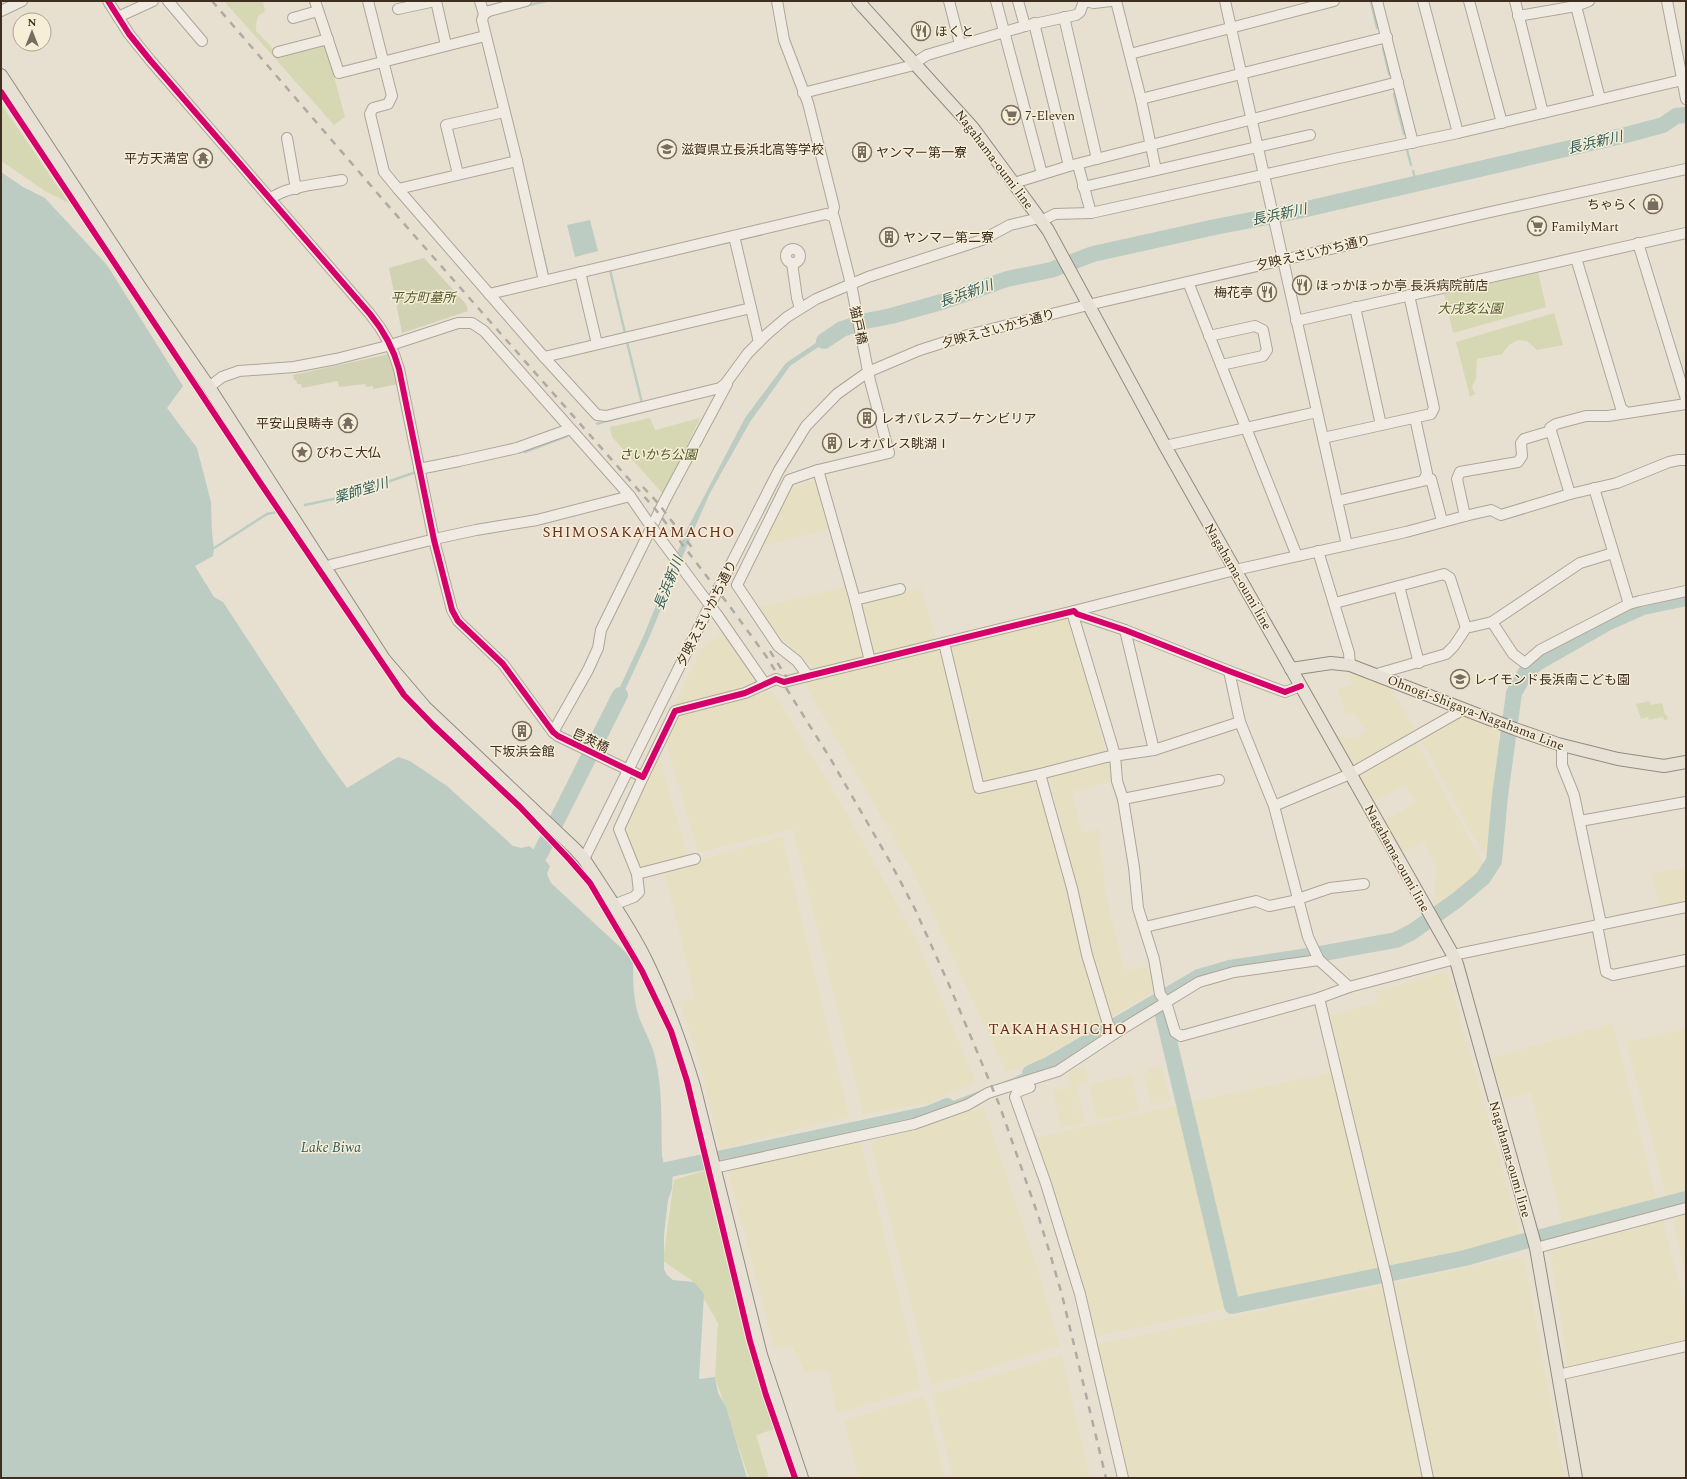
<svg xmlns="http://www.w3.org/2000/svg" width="1687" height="1479" viewBox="0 0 1687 1479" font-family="Spectral,'Noto Sans JP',serif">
<rect width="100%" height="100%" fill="#e7e0d1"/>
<g fill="#e6dfc2">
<path d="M819,480l12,49 -69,17 29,-59z"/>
<path d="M845,587l17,66 -4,6 -43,10 -34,-31 -24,-30z"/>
<path d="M921,588l15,51 -56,16 -8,-3 -11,-48z"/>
<path d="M1069,614l36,137 -120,32 -36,-137z"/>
<path d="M726,634l23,33 3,13 -11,8 -67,18 29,-62z"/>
<path d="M938,649l39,142 62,-13 63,245 -68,40 -28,9 -93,-200 -109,-189z"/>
<path d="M1347,668l42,17 28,48 -62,36 -20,-33 21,3 10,-8 -12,-19 -8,3 -8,-27 14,-3z"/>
<path d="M773,691l76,126 69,125 58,141 -49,20 -64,11 -70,-285 -95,24 -33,-114 11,-25z"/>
<path d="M1462,716l38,15 -13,116 -5,5 -61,-112z"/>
<path d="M1416,742l69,125 -8,10 -43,32 2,-43 -12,-25 -22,12 -17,-32 31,-19 -11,-17 -32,17 -16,-28z"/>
<path d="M658,753l30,104 -48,12 -16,-40z"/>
<path d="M1110,760l4,4v17l-42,11 10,41 17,-4 3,13 -4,1 7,25 -3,1 4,13 -3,1 21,87 25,-3 2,13 3,-1 1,12 -46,27 -60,-242z"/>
<path d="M782,837l67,279 -129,33 -19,-81 -21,-66 15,-4 -31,-128z"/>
<path d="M1686,868v36l-26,6 -9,-37z"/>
<path d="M1447,972l74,263 -38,13 -94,18 -59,-250 48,-14 -2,-11z"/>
<path d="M1613,1023l44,180 -94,25 -32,-135 -27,7 -13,-42z"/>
<path d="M1686,1029v166l-19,4 -41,-157z"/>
<path d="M1084,1065l5,17 -12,4 9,37 -7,1 -11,-52z"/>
<path d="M1161,1066l9,33 -1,3 -13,3 -1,-3h-5l-6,-29 2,-1v-3z"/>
<path d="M1333,1072l46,199 -175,43 -106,22 -5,-5 -58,-193 141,-33z"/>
<path d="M1132,1074l7,37 -42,9 -8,-35z"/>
<path d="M1070,1086l9,39 -18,3 -8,-37z"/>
<path d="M984,1107l54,162 22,77 -124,38 -6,-1 -60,-242z"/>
<path d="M860,1140l19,72 42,176 -80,25 -5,-2 -8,-41 -23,2 -13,-26 -18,4 -46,-180z"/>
<path d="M1686,1215v59l-14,-56z"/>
<path d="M1663,1221l23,88v33l-118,26 -18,-116z"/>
<path d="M1524,1257l41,221h-132l-40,-192 2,-3 101,-22z"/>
<path d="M1383,1286l39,192h-295l-31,-131 2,-3z"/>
<path d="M1062,1355l28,123h-137l-21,-84z"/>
<path d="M921,1397l5,3 19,78h-87l-14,-57z"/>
</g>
<g fill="#d6d7b3">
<path d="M224,1h39l2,11c-10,3 -8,10 -9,19l23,24 46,-12 20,74 -11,8z"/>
<path d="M1,104l68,99 -24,-12 -44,-30z"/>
<path d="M1538,272l8,35 -93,26 -9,-39z"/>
<path d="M1554,313l9,32 -26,5 -10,-9 -9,-1 -9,5 -7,9 -25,5 -1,19 -4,9 3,7 -5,3 -14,-55z"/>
<path d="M650,418l5,12 45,-12 -36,77 -52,-58 -2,-10z"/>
<path d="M1650,701l1,4 11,-2 3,12h2l1,4 -4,1 -1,-3 -14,3 -1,-3 -7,2 -5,-15z"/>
<path d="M707,1170l45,189 23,70 -19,6 13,43h-20l-34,-101 3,-54 -24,-41 -31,-21 11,-81z"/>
</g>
<g fill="#d1d1b3">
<path d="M424,258l42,46 2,7 -66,22 -13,-65z"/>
<path d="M389,354l10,30 -26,5v-3l-7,1 -1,-3 -26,3 -1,-6 -36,7 -1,-4h-4l-1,-4h-2l-1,-5z"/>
</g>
<g fill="#bcccc2">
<path d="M1,172l22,15 22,11 62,67 76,121 -16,22 30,40 14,54 1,30 2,17 -1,7 -18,10 19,31 9,5 101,154 23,32 51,-31 12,4 37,25 66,60 8,2 8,-2 11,8 10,12 -3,8 4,9 82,76c0,18 0,38 5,55 5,15 14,29 17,43 8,32 6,66 7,99l2,8 9,4 -1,21 -4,11 -4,35v34l3,6 6,5 21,2 10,12 -5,85 16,-2 3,16 8,14 21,71h-746z"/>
<path d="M590,220l8,31 -23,6 -8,-32z"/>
<path d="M841,326l1,5 -52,35 -40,56 -40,71 -18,41 -43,104 -36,78 -5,-3 36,-78 42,-104 59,-113 41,-55z"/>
<path d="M642,411v2l-45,12 -2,-2z"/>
<path d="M1049,1061l2,5 -36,17 -86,33 -2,-5 86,-33z"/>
</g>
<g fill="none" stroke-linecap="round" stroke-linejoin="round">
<g stroke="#bcccc2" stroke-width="2.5">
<path d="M1371,2l6,26"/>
<path d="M525,6l21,-5"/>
<path d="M1383,48l6,26"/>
<path d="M1394,94l10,40"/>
<path d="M1407,150l4,15"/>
<path d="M1413,171l3,11"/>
<path d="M542,250l5,21"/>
<path d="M610,270l15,63"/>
<path d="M627,342l15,61"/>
<path d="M525,452l42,-16"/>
<path d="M305,505l42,-9 69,-24"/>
<path d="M211,550l56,-36 10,-2"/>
</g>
<g stroke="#bcccc2" stroke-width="16">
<path d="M824,341l18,-12 24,-8 25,-5 54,-15 62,-22 44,-9 42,-16 122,-27 83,-16 328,-76 37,-10 13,-9 10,-1"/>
<path d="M526,870l14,-16 80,-159"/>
<path d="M1155,1003l7,8 70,295 233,-48 60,-17"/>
<path d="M1030,1073l20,-9 149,-87 31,-9 78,-12 88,-16 16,-8 45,-32 26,-22 11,-17 6,-65 14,-103 12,-21 11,-9 70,-40 36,-16 43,-9"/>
<path d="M652,1173l276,-59 19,-8"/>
<path d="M1541,1237l145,-38"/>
</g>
<g stroke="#ada599" stroke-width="12">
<g id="minor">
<path d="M108,1l21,33 21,26 220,254c14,17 23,33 29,55l35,171 18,70 6,11 45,43 50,68 5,4 85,41 32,-66 70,-18 31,-14 8,3 24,-6 266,-65 3,3 48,16 104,41 56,21 16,-6"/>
<path d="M168,1l34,40"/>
<path d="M315,1l24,72 146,-37"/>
<path d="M368,1l24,95 -4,8 -15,4 -3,6 14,58 14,17"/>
<path d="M436,1l10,44"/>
<path d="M480,1l4,13"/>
<path d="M526,1l-37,10 -5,3 -2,6 35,141 -119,28 146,168 53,58 9,1 114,-28 6,-5 22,-30 18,-18 21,-18 29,-18 52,-22 114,-37 28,-15 29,-7"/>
<path d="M777,1l7,39 24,63 26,104 -2,8"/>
<path d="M949,1l11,43"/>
<path d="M996,1l46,173"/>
<path d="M1018,1l7,25"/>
<path d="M1085,1l9,2 17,-2"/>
<path d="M1116,1l25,98 15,71"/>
<path d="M1225,1l122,544"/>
<path d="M1377,1l36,142"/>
<path d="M1423,1l35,132"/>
<path d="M1469,1l33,122"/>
<path d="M1515,1l28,112"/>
<path d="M1589,1l-13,5 24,93"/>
<path d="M1667,1l19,98"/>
<path d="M398,9l37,-8"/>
<path d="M1,11l21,-10"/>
<path d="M1518,16l58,-10"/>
<path d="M118,17l35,-16"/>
<path d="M1064,17l33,142"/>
<path d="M293,18l25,-7"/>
<path d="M1034,23l35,143"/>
<path d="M278,52l50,-13"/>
<path d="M1130,54l204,-53"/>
<path d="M803,93l107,-27 17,-11 98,-29 51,-11 4,-3 4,-11"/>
<path d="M1141,99l246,-62"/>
<path d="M287,138l9,51"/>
<path d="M517,161l27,120"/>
<path d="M1078,165l13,48"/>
<path d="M458,174l-12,-49 58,-13"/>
<path d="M1014,183l55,-17 329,-84"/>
<path d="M1083,187l227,-52"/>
<path d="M270,199c16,-13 51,-15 72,-19"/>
<path d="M1041,221l14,-7 36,-1 248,-55 119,-25 228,-54"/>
<path d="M734,236l25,106"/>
<path d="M1638,243l48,156"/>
<circle cx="793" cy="256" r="7"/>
<path d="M1576,258l45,150 6,5 59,-9"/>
<path d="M792,263l5,35 3,10"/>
<path d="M580,272l17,72"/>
<path d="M1188,282l109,274"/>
<path d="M489,294l337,-80 8,3 17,67 19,97 19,72 -71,17 -29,10 -52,105 41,61 19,15 11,15"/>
<path d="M1355,307l26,118"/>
<path d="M1296,321l390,-88"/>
<path d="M1209,336l46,-10 8,4 4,20 -4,6 -42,9"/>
<path d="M544,357l207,-49"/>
<path d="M209,387l13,-10 17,-6 55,-4 42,-8 55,-14 67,-22h14l12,8 146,165 20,29"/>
<path d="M1415,418l12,55 -3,7"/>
<path d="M1551,431l19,63"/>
<path d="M1323,438l108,-24 3,-6 -25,-113"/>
<path d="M1165,446l152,-34"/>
<path d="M419,469l40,-8 58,-13 53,-19"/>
<path d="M818,470l37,130 15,61"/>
<path d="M1594,488l35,116"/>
<path d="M1337,501l94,-22 11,42"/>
<path d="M1465,516l-8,-37 3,-7 58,-10 4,-6 -1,-13 3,-4 27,-8 -1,-3 6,-4 30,-8h22l19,-3"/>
<path d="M1318,551l31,102 1,12"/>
<path d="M325,567l9,-3 105,-26 37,-8 61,-10 93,-24"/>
<path d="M1399,586l20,77"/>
<path d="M855,600l45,-11"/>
<path d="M1335,603l109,-29 6,4 16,50"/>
<path d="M1074,611l161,-41 171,-38 59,-16 26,-6 10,5 69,-21 47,-11 52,-21 10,-2h7"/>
<path d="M1072,612l43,143 2,26 6,18 11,68 4,41 16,51 6,35 6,8 9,30 6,4 138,-38 30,-11 106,-28"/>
<path d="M718,616l47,68"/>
<path d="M1492,622l21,32 12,9 15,-13 89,-46 11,-3 46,-10"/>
<path d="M1125,630l29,120"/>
<path d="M944,643l35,145 61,-14 32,114 15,67 21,69 6,10"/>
<path d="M1229,671l11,51 34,84 34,131 11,23 30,27"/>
<path d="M1377,674l69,-20 8,-8 12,-18 26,-6 88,-59 33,-10"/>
<path d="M553,732l35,-62 10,-22 3,-18 64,-130 62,-116"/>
<path d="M1562,745v20l12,30 27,129"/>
<path d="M1040,774l66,-17 48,-7 86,-28"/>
<path d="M643,777l-24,52 18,45 58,-15"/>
<path d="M1123,799l96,-19"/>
<path d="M1274,806l76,-32 114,-65"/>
<path d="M1580,821l106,-19"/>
<path d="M584,859l122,-246 73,-143 27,-44 31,-32 31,-22 52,-22 44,-14 124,-31 398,-92 200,-44"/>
<path d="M1298,899l32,-11 34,-4"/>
<path d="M613,905l21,-8 5,-5 -2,-18"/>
<path d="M1597,925l9,47 7,3 73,-15"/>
<path d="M1145,927l111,-26 13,5 29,-6"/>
<path d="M1453,955l233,-48"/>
<path d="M1319,998l68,282 41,198"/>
<path d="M1030,1087l-13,5 -2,5 31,87 34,110 43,184"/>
<path d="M714,1168l200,-44 53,-19 21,-12 70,-22 56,-37 85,-52 35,-10 85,-12"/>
<path d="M1536,1248l150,-40"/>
<path d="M1558,1375l128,-29"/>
</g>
</g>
<g stroke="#928b80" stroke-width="14">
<g id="major">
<path d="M858,1l115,127 75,102 117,216 288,509 4,9 79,284 40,230"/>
<path d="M1,75l141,215 67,97 175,272 41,48 150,142 9,10c21,33 45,66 62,101 20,41 35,83 48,126l67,269 41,123"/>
<path d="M1291,669l40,-6 19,2 165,64 43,15 60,15 46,7 22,-4"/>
</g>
</g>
<use href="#minor" stroke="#efebe3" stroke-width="10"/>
<use href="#major" stroke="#e6e1d4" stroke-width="12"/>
<g stroke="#afaaa2" stroke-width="2.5" stroke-dasharray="7 7" stroke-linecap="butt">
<path d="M212,1l179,208 265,301 75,98 35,48 64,102 59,102 26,49 35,78 49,117 40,114 12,39 11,38 44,183"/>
<path d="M643,487l15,16 35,46"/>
<path d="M770,651l17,27"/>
</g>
<g stroke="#ada599" stroke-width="12" stroke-linecap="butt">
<path id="minor-bridge" d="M650,525l68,91"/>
</g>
<use href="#minor-bridge" stroke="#efebe3" stroke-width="10"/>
<g stroke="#f7eed8" stroke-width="8">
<g id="cycleway">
<path d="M108,1l21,33 21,26 220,254c14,17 23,33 29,55l35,171 18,70 6,11 45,43 50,68 5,4 85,41 32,-66 70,-18 31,-14 8,3 24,-6 266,-65 3,3 48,16 104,41 56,21 16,-6"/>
<path d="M1,92l256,386 147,217 29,30 87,82 50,53 20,23 52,88 29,60 16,50 63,260 16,54 29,83"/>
</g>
</g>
<use href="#cycleway" stroke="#d6006c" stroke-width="6"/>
</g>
<defs>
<g id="restaurant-ring" transform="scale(1)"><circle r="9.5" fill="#f7eed8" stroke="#786c5e" stroke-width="1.5"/><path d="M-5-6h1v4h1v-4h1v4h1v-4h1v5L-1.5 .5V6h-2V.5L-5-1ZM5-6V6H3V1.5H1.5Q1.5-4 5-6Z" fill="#786c5e"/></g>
<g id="supermarket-ring" transform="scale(1)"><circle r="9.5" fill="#f7eed8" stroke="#786c5e" stroke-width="1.5"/><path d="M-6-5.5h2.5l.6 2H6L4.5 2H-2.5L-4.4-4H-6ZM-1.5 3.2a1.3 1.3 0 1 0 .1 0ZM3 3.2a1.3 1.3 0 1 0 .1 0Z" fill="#786c5e"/></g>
<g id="school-ring" transform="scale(1)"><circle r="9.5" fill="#f7eed8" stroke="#786c5e" stroke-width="1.5"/><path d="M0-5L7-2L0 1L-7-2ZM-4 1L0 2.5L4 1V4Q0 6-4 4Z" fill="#786c5e"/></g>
<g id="building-ring" transform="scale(1)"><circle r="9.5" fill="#f7eed8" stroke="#786c5e" stroke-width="1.5"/><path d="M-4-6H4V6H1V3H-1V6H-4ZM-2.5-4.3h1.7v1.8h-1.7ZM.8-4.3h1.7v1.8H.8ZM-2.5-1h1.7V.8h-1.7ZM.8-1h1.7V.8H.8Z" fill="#786c5e"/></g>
<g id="temple-ring" transform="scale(1)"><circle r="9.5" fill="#f7eed8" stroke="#786c5e" stroke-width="1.5"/><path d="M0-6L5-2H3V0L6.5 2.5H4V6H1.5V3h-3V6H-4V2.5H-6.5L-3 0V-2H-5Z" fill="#786c5e"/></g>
<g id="shop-ring" transform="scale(1)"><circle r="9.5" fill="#f7eed8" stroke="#786c5e" stroke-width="1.5"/><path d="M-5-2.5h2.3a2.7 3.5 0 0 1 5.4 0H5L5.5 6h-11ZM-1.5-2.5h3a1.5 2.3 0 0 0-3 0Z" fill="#786c5e"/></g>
<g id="sight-ring" transform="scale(1)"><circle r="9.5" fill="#f7eed8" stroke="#786c5e" stroke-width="1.5"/><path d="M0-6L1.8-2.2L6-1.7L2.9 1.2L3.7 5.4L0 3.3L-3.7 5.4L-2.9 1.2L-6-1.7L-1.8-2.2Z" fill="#786c5e"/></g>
</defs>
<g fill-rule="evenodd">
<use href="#restaurant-ring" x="921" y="31"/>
<use href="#supermarket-ring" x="1011" y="115"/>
<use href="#school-ring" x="667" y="149"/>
<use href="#building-ring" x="862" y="152"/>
<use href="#temple-ring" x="203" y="158"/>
<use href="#shop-ring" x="1653" y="204"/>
<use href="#supermarket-ring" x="1537" y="226"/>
<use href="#building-ring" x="889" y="237"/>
<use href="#restaurant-ring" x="1302" y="285"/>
<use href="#restaurant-ring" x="1267" y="292"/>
<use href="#building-ring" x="867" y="418"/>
<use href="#temple-ring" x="348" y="423"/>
<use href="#building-ring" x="832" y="443"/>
<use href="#sight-ring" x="302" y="452"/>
<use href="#school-ring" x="1460" y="679"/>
<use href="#building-ring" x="522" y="731"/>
</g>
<g text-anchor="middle" stroke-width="3" stroke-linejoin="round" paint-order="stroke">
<g font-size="13" fill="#3d2e20" stroke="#f7eed8" text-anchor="start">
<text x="935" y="36">ほくと</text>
<text x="1025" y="120">7-Eleven</text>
<text x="681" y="154">滋賀県立長浜北高等学校</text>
<text x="876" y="157">ヤンマー第一寮</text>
<text x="189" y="163" text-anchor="end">平方天満宮</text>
<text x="1639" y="209" text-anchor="end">ちゃらく</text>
<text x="1551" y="231">FamilyMart</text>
<text x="903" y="242">ヤンマー第二寮</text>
<text x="1316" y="290">ほっかほっか亭 長浜病院前店</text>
<text x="1253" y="297" text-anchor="end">梅花亭</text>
<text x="881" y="423">レオパレスブーケンビリア</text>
<text x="334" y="428" text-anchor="end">平安山良畴寺</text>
<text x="846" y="448">レオパレス眺湖Ⅰ</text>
<text x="316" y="457">びわこ大仏</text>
<text x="1474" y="684">レイモンド長浜南こども園</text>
<text x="522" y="756" text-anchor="middle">下坂浜会館</text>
</g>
<g font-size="13" fill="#3d2e20" stroke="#f7eed8">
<text transform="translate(995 159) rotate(53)" y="5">Nagahama-oumi line</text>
<text transform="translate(1313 252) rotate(-13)" y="5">夕映えさいかち通り</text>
<text transform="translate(859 325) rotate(78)" y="5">猫戸橋</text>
<text transform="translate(998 328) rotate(-15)" y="5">夕映えさいかち通り</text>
<text transform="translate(1239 576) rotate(60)" y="5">Nagahama-oumi line</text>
<text transform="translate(706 613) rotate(-63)" y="5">夕映えさいかち通り</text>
<text transform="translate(1476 712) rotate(21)" y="5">Ohnogi-Shigaya-Nagahama Line</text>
<text transform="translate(591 740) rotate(26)" y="5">皀莢橋</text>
<text transform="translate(1398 858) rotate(61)" y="5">Nagahama-oumi line</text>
<text transform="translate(1511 1159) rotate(74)" y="5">Nagahama-oumi line</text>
</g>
<g font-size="13" font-style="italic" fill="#4d5a26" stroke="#f7eed8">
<text x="423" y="302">平方町墓所</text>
<text x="1470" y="313">大戌亥公園</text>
<text x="658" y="459">さいかち公園</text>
</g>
<g font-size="14" font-style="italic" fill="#2f5d5a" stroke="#f7eed8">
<text transform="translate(1595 142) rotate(-13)" y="5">長浜新川</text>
<text transform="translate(1279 214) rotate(-12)" y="5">長浜新川</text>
<text transform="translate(966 293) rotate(-19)" y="5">長浜新川</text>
<text transform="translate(361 490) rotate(-17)" y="5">薬師堂川</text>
<text transform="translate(668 583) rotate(-68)" y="5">長浜新川</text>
<text x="331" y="1152">Lake Biwa</text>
</g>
<g font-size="15" letter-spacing="1" fill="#6b2e1e" stroke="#f7eed8">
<text x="639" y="537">SHIMOSAKAHAMACHO</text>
<text x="1058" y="1034">TAKAHASHICHO</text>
</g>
</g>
<rect width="1687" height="1479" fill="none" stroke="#3d2e20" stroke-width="4"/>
<g transform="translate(32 32)"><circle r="19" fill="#f7eed8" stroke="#ada18e"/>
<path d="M0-3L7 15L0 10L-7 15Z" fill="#786c5e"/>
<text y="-6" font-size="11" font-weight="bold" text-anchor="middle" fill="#3d2e20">N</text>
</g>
</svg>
